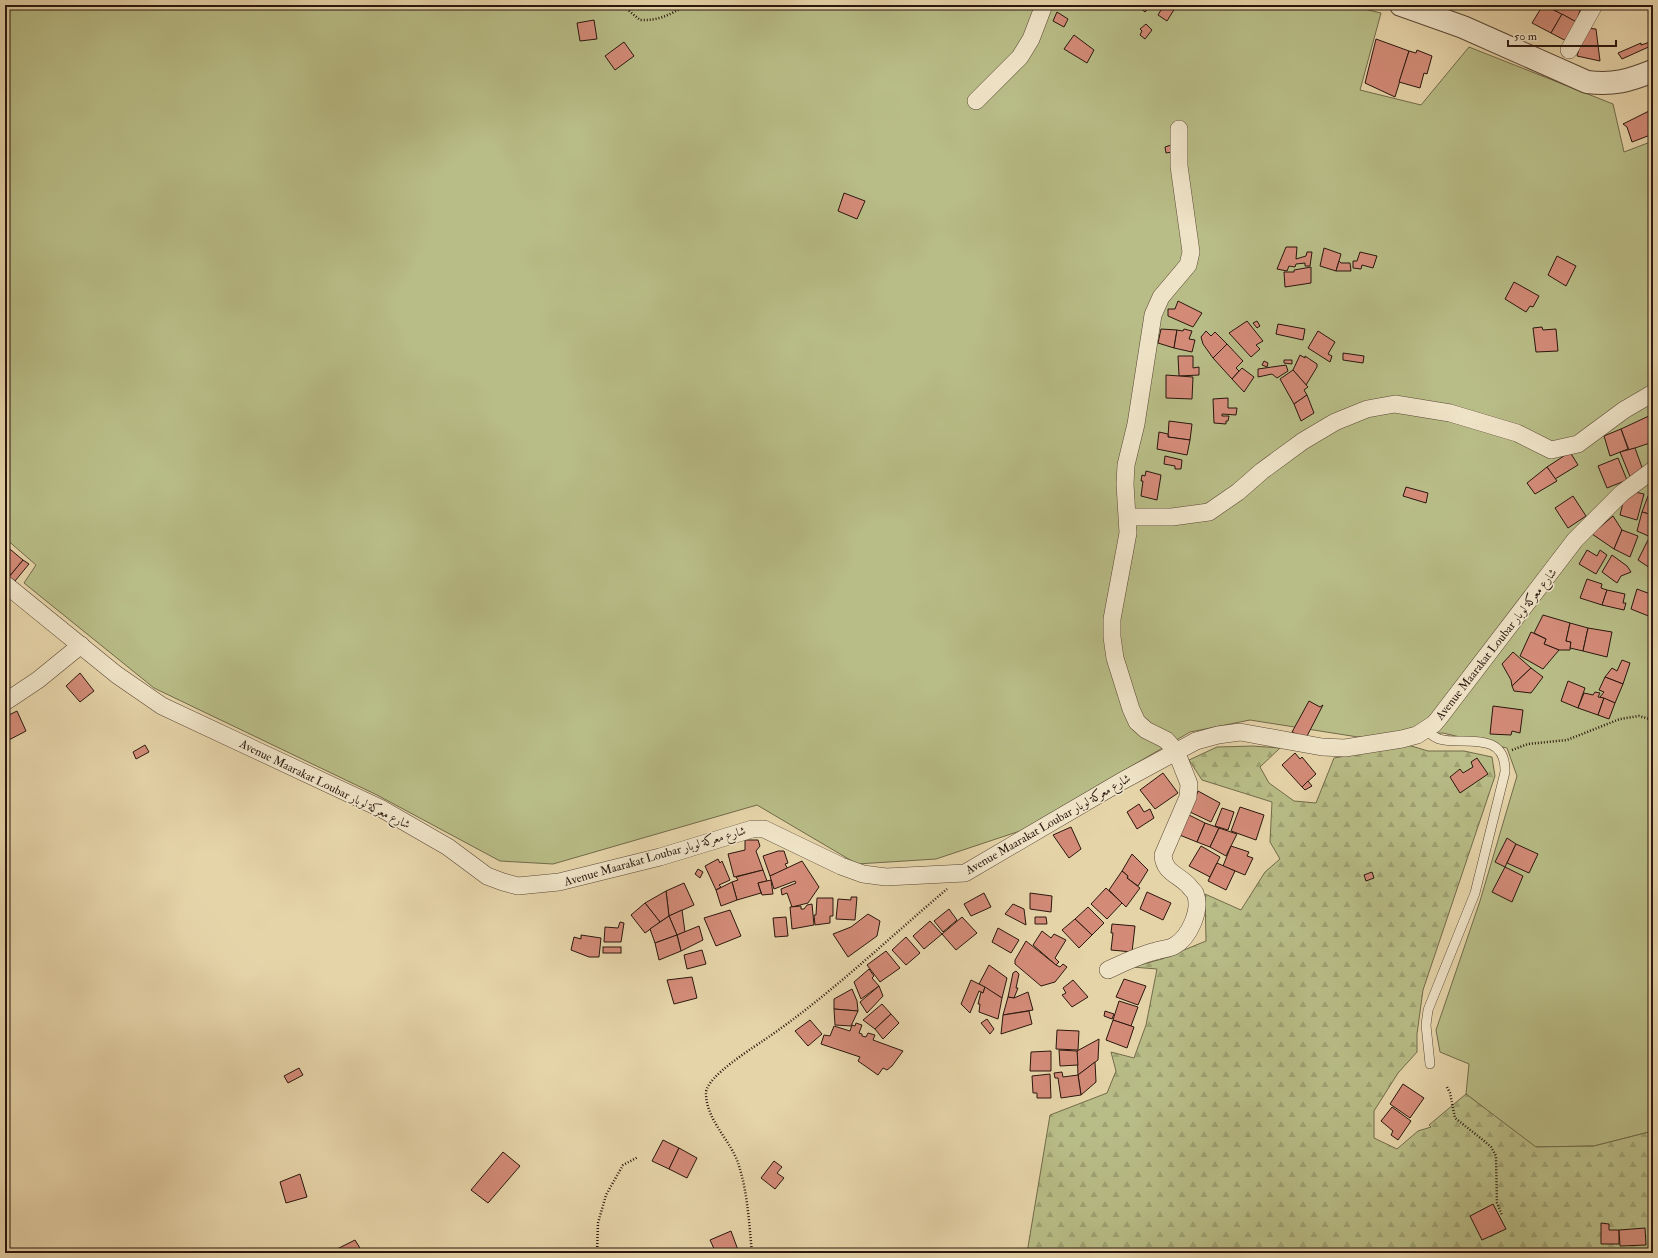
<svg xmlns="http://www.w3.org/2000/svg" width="1658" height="1258" viewBox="0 0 1658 1258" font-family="'IM FELL Double Pica',Amiri,serif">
<defs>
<pattern id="forest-firs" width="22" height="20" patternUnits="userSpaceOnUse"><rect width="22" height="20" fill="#b8bc86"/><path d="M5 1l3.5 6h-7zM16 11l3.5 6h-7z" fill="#9ea172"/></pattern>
</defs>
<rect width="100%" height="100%" fill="#e6d4a9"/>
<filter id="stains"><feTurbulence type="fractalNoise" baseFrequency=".005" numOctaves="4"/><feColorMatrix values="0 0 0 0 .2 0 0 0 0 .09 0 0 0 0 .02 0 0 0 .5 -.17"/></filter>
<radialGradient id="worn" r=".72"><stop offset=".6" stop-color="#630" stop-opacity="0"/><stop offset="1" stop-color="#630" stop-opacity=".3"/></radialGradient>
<path fill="#b8bc86" stroke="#716a4a" d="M5,5h1342l34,8 -21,77 61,15 48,-58 144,57 11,48 29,-11v990l-59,15 -59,1 -69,-53 3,-30 -29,-12 -4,-22 44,-129 37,-125 -10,-28 -64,-15 -85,4 -108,-17 -60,12 -170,99 -84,28 -79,5 -100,-59 -204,59 -53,-3 -123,-66 -223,-107 -130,-105 12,-18 -31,-27v-83l4,-9 -4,-6z"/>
<path fill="url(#forest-firs)" stroke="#716a4a" d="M1408,745l20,6h36l28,6 3,19 -72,214 -6,44v18l-19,21 -24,38v27l23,11 21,-18 13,-4 -2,-2 37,-31 70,53 58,-1 59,-15v122h-626l23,-138 57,-22 9,-22 -5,-19 23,6 12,-33 11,-56 -25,-2 30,-8 44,-18 -1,-47 36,16 24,-38 15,-13 -10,-17 2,-40 -70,-22 -13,-20 28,-13 36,-1 27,2 -20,19 9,16 25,18 22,2 18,-45z"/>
<g fill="#d38b78" stroke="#2a170d">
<path d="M1114,5h8l-4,4z"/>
<path d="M1137,5h14l-6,7z"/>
<path d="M1164,5l11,3 -8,13 -9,-6z"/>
<path d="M1507,5h28v3l-28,1z"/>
<path d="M1543,5l19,9 -11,19 -19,-10z"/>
<path d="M1546,5h12l-2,6z"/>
<path d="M1558,5h24l-6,17 -20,-11z"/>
<path d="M1057,12l11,7 -4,8 -11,-6z"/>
<path d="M1562,14l18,10 -10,19 -19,-10z"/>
<path d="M594,20l3,19 -17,2 -3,-18z"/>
<path d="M1146,24l6,6 -7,9 -5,-4 2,-4 -2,-2z"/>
<path d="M1585,28l11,1 4,32 -23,-5z"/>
<path d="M1074,35l20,15 -7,13 -23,-14z"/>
<path d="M1376,39l33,12 -14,46 -30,-14z"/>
<path d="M1653,41v4l-31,14 -4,-6 23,-10v2z"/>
<path d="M624,42l10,14 -19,14 -10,-14z"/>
<path d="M1417,50l15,6 -5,18 -3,-1 -4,15 -21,-6 10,-31 7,2z"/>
<path d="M1653,109v25l-21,8 -5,-15 -4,-3z"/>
<path d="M1171,145l1,7 -6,1 -1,-6z"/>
<path d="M844,193l21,8 -8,18 -19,-8z"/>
<path d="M1286,247h11l-1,12 10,-3 1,-4h5l-2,14h-5v-3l-9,1 -1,3 -6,-1 -2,5 -10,-2z"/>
<path d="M1324,248l17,6 -5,17 -16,-5z"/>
<path d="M1360,252l17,4 -4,12 -11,-3 -1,4 -8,-1v-7h4z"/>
<path d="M1557,256l19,10 -10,20 -18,-11z"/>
<path d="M1339,261l2,2h9l1,8h-15z"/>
<path d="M1311,267v16l-26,4 -1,-15h10v-2z"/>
<path d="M1514,282l25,14 -6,11 -3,-1 -4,6 -21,-13z"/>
<path d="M1178,301l24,12 -9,14 -25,-11v-7h7z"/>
<path d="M1247,321l16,20 -7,4 4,4 -9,8 -22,-24z"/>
<path d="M1257,321l3,5 -3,2 -4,-5z"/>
<path d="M1278,324l27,5 -2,11 -27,-6z"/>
<path d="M1542,327l1,3 13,-1 2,22 -22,1 -3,-24z"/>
<path d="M1161,329l16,1 -3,18 -16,-5z"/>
<path d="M1184,329l8,2 -3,8 6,1 -3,12 -18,-4 3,-18 6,1z"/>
<path d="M1206,331l5,5 4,-4 12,12 -14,14 -10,-14 -2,-7z"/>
<path d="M1318,331l17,11 -7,12 4,2 -2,6 -22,-14z"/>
<path d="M1227,344l16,17 -7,7 3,3 -7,8 -19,-21z"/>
<path d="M1343,353l21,3 -1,7 -20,-3z"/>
<path d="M1300,355l5,3v-2l12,8v3l-11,18 -13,-15z"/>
<path d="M1178,356h15v12l6,-1v8l-20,1z"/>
<path d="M1284,360h8v4l-8,-1z"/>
<path d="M1264,361l4,2 -1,4 -5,-2z"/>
<path d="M1286,365l2,6 -11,7 -5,-4 -14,3v-8z"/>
<path d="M1242,368l12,9 -10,15 -12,-13z"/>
<path d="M1293,370l15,17 -4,3 3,5 -13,9 -14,-25z"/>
<path d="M1166,375l27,2 -1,22 -26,-1z"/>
<path d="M1307,395l7,18 -13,8 -7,-17z"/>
<path d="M1228,398v10h9l-1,7 -14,-1v2h7l-1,5h-2v3l-12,-1 -1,-24z"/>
<path d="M1651,415l2,4v23l-24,8 -8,-21z"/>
<path d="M1169,421l23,3 -2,16 -22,-3z"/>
<path d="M1621,429l7,20 -18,7 -6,-20z"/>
<path d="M1159,432l9,2v3l22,3 -3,15 -30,-6z"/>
<path d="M1635,448l8,22 -12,9 -11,-27z"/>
<path d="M1570,452l8,13 -23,14 -8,-12z"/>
<path d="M1165,456l17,4 -1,9h-6v-3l-11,-2z"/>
<path d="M1618,458l9,22 -20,8 -9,-22z"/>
<path d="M1547,467l10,14 -22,13 -8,-11z"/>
<path d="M1146,471l15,4 -4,25 -16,-4 2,-15h-2l1,-6 3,1z"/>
<path d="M1406,487l22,6 -2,10 -23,-7z"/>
<path d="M1626,490l18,4 -7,26 -17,-5z"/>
<path d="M1573,496l13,20 -18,12 -13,-20z"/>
<path d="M1648,496l5,1v18l-11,-3z"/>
<path d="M1642,512l11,3v23l-16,-7z"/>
<path d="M1613,516l9,14 -8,19 -22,-15z"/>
<path d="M1622,530l16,6 -8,21 -16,-8z"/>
<path d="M1648,540l5,3v27l-15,-10z"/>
<path d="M5,545l18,15 -14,17 -4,-4z"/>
<path d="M1587,550l10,6 3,-6 7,5 -11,19 -17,-10z"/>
<path d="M1612,555l15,11 4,6 -10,4 -4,7 -15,-11z"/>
<path d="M23,560l6,4 -14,17 -6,-4z"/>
<path d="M1587,579l15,5 -1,4 6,2 -5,15 -22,-7z"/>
<path d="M1637,589l16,6v16l-2,6 -20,-8z"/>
<path d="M1607,590l18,4 -2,9h3l-2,7 -22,-5z"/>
<path d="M1543,615l27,8 -4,18 5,1 -1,8h-11l-15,-6 2,-5 -12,-6z"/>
<path d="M1570,623l18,5 -5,23 -13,-3 1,-6 -5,-1z"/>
<path d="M1588,628l24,4 -5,25 -24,-6z"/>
<path d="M1531,632l15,7 -2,5 15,6 -16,19 -23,-13z"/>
<path d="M1513,652l18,16 -19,18 -1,-6 -9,-16z"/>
<path d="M1622,660l8,3 -7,21 -18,-7 7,-9 5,3z"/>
<path d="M1531,668l12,9 -12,16 -17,-2 -2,-5z"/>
<path d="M80,673l14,18 -14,11 -14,-16z"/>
<path d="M1605,677l18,7 -8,19 -15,-6 4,-5 -5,-2z"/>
<path d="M1568,681l17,7 -7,20 -17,-7z"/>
<path d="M1595,692l5,1 -2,4 6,1 -6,17 -20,-7 6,-15 9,2z"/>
<path d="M1604,698l11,5 -6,16 -11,-4z"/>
<path d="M1309,701l11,6 3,-2 -17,33 -14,-6z"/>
<path d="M1493,706l30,4 -3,23 -8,-2 -1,4 -21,-1z"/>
<path d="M17,711l9,20 -21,11v-25z"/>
<path d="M145,745l4,7 -13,7 -3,-7z"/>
<path d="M1295,753l5,6 2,-2 14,17 -14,13 -20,-22z"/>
<path d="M1477,758l11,16 -28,19 -10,-16 10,-8 3,4 10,-6 -2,-5z"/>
<path d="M1163,773l15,20 -23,16 -15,-19z"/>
<path d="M1308,781l4,5 -7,4 -3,-3z"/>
<path d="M1198,791l22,12 -9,19 -21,-10z"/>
<path d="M1139,804l5,8 6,-3 4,9 -17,11 -10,-17z"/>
<path d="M1240,807l24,8 -8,25 -25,-9z"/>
<path d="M1222,808l12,4 -6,18 -13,-4z"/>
<path d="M1185,813l20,10 -8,19 -20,-8z"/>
<path d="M1205,823l14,5 -9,19 -13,-5z"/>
<path d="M1071,827l10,22 -12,9 -16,-23z"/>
<path d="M1219,828l18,6 -11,22 -16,-9z"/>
<path d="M1507,838l9,6 -11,23 -10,-5z"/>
<path d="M745,840h13l2,6 -4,5 7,19 -29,7 -6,-23 17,-4z"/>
<path d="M1516,844l22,10 -9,19 -22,-10z"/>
<path d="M1201,846l19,11 -10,20 -21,-11z"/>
<path d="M1231,846l18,6 -2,4 6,2 -8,17 -22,-9z"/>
<path d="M778,851h6l4,12 -3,1 3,5 -18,7 -7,-20z"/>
<path d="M1132,854l16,16 -10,16 -11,-8 1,-2 -6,-5z"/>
<path d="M718,859l2,4 2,-2 8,19 -11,5 2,2 -5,3 -11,-24z"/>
<path d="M802,861l17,26 -11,16 -16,4 -5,-14 -5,2 -1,-6 15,-6 -1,-2 -21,8 -4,-13z"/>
<path d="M1217,863l18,8 -9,19 -18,-9z"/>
<path d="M1505,867l18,9 -11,26 -20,-10z"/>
<path d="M698,869l5,3 -3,6 -5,-4z"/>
<path d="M763,870l4,11 -9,2 3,10 -24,7 -5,-18 6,-2 -2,-3z"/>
<path d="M1122,871l6,5 -1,2 13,10 -14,19 -17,-17z"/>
<path d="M1372,872l2,6 -8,3 -2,-6z"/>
<path d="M771,880l2,14 -11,1 -4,-12z"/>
<path d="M732,882l5,18 -16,6 -5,-16z"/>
<path d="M684,883l10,22 -25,11 -3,-25z"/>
<path d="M1106,888l16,15 -15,16 -16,-15z"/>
<path d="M666,891l3,25 -9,6 -15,-19z"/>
<path d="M1147,892l24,11 -8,17 -23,-11z"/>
<path d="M984,893l7,14 -20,9 -7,-12z"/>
<path d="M1030,893l22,3 -1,16 -21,-3z"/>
<path d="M851,897h6l-2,23 -19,-1 2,-20 13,1z"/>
<path d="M817,898h16v18h-3v7l-15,2 -1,-10h2z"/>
<path d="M645,903l15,19 -15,11 -14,-18z"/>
<path d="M812,904l2,21 -22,4 -2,-22 11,-1v3h3l3,-4z"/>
<path d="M1013,904l11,5 2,16 -21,-11z"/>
<path d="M1088,907l16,16 -12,12 -17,-16z"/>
<path d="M949,909l8,11 -14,12 -9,-11z"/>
<path d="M682,910l3,22 -8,3 -8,-19z"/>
<path d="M730,910l11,26 -25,10 -12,-28z"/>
<path d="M868,914l12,7 -3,15 -29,21 -15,-23 18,-7z"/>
<path d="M669,916l8,19 -22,8 -5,-14z"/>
<path d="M786,917l2,19 -13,1 -2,-19z"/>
<path d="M962,917l15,16 -21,17 -14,-16z"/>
<path d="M1035,917h11l1,7h-12z"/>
<path d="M1075,919l17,16 -13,13 -17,-18z"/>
<path d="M930,921l12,13 -18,15 -11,-13z"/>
<path d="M620,922l4,1 -3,19h-17l1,-15 13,1z"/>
<path d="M1112,924l23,2 -3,26 -21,-2 2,-17h-2z"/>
<path d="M699,926l4,14 -22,11 -4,-16z"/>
<path d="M998,928l21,12 -8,13 -19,-11z"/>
<path d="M1042,931l9,7 3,-4 12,6 -11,18 4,4 -3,3 -23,-20z"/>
<path d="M581,935l20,3 -2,19h-10l-18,-7 3,-13 7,2z"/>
<path d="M677,935l4,16 -22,9 -4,-17z"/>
<path d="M906,937l14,16 -14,12 -14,-15z"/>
<path d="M1026,941l30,24 4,2 3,-3 4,3 -12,15 -14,4 -26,-22v-4z"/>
<rect x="603" y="947" width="18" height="6"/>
<path d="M702,950l4,14 -19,5 -3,-14z"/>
<path d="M886,951l14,17 -20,14 -13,-17z"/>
<path d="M989,965l18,13 -5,20 -23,-14z"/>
<path d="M869,969l5,7 -2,2 7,8 -18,13 -7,-17z"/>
<path d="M1016,971l3,3 -3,14h2l-4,10 -6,-1 5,-24z"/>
<path d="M692,977l5,21 -23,6 -7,-24z"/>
<path d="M1124,979l22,7 -8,19 -22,-8z"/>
<path d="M971,980l14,7 -2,6 -4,-2 -9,22 -9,-9z"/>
<path d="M1073,980l15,17 -16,10 -10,-12 4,-2 -3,-5z"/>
<path d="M879,986l4,10 -16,17 -7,-11z"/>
<path d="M985,987l17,11 -4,21 -19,-7 1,-8h-2l3,-12 2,1z"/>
<path d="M852,989l5,12 1,10 -24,-2v-10z"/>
<path d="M1028,992l5,18 -30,5 5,-18 6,1z"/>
<path d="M1119,1001l19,6 -7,19 -18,-6z"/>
<path d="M882,1004l9,10 -16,15 -12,-9z"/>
<path d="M834,1009l24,2 -7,15 -16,-1z"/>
<path d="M1029,1011l3,13 -31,10 2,-19z"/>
<path d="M1105,1011l9,3 -2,5 -8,-3z"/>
<path d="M891,1014l8,9 -16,16 -8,-10z"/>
<path d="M987,1019l7,10 -4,5 -9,-11z"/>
<path d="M810,1020l12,14 -14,12 -13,-15z"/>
<path d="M1113,1020l21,7 -7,21 -21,-8z"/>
<path d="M856,1023l6,2 -3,8 3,1v2l4,1 2,-4 7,2 -2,5 30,11 -11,15 -5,4 -4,-2 -5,7 -20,-14 2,-4 -39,-13 3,-9 6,1 4,-10 16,5 2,-6 3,1z"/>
<path d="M1057,1030l22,1 -1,19 -22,-1z"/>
<path d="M1099,1039l-1,21 -20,15 -1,-24z"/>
<path d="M1059,1050l18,1 1,14 -18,1z"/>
<path d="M1051,1051v20h-21l1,-19z"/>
<path d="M1095,1062l1,20 -15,13 -3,-20z"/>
<path d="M299,1068l4,7 -15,8 -4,-7z"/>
<path d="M1062,1072l1,5 15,-2 3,20 -20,3 -3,-20h-3l-1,-5z"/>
<path d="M1050,1074l1,24h-14v-5h-4l-1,-17z"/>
<path d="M1403,1084l21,14 -14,20 -20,-14z"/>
<path d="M1392,1107l19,14 -13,19 -7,-5 2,-4 -12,-10z"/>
<path d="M663,1140l16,8 -10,21 -17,-8z"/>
<path d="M679,1148l18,10 -10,20 -18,-9z"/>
<path d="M503,1152l17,14 -32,37 -17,-13z"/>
<path d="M774,1161l8,6 -5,6 7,5 -9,11 -14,-11z"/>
<path d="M300,1174l7,23 -21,6 -6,-21z"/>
<path d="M1493,1204l13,25 -24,11 -12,-24z"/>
<path d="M1601,1223l8,1v6h10v14h-18z"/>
<path d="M1645,1228l1,17 -26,1 -1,-16z"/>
<path d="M731,1231l7,19 -6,3h-16l-6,-13z"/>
<path d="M355,1240l8,13h-24l-2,-4z"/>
<path d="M651,1249l1,4h-13z"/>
</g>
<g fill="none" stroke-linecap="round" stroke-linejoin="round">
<g stroke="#594634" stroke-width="10">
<path id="service" d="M1426,730c4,4 8,7 13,9 23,7 67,-10 66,33l-30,121 -47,117 -2,15 4,39"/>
</g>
<g stroke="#594634" stroke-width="18">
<g id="minor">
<path d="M1569,50l25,-45"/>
<path d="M976,101l44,-44 11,-18 13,-34"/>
<path d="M1128,517h44l37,-5 29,-20 24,-21 41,-30 32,-19 32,-13 28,-5 55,9 67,20 34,17 27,-6 46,-34 29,-17"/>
<path d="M5,584l112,91 45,31 220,103 66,38 39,29 16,6 15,4 41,-4 101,-25 92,-28h12l77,37 22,8 23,3 79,-4 157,-92 74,-40 22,-6 22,-3 82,15 23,1 57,-9 15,-4 17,-11 5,-6 136,-178 47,-47 31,-23"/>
<path d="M5,702l33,-22 43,-35"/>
<path d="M1108,970c15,-7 31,-15 48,-19 5,-2 13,-2 18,-5 15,-8 28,-36 21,-53 -1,-2 -5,-5 -6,-7 -11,-12 -25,-13 -26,-31l25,-58 1,-13 -13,-33 -10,-11 -20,-10 -9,-8 -6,-13 -16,-51 -3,-21v-18l16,-86 -3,-49 1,-19 10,-41 17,-109 8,-18 27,-32 3,-13 -12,-86v-37"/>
</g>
</g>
<g stroke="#594634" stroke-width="24">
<path id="tertiary" d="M1401,5l62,22 124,55c27,3 41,-1 66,-11"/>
</g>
<g stroke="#2a170d" stroke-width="2.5" stroke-dasharray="1 2" stroke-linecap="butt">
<path d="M622,5l18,15c18,1 30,-5 46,-15"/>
<path d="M1512,750l16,-6 39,-4 53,-21 19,-3 14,4"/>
<path d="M1447,1087l3,6 5,25 28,22 8,7 5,9 1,47 5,12"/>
<path d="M597,1253l1,-30 8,-28 17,-30 15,-8"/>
<path d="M752,1253c-3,-29 -4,-59 -13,-87 -7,-25 -33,-45 -33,-73 0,-17 50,-47 64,-57 62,-43 119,-98 177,-147"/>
</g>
<use href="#service" stroke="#efe3c7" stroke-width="9"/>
<use href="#minor" stroke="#efe3c7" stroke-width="17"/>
<use href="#tertiary" stroke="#efe3c7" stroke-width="22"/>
</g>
<g text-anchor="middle" stroke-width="3" stroke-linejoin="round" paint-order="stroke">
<g font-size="12" fill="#2a170d" stroke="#efe3c7">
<text transform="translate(1496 644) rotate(-52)" y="4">Avenue Maarakat Loubar شارع معركة لوبار</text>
<text transform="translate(325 784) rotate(26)" y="4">Avenue Maarakat Loubar شارع معركة لوبار</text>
<text transform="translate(1048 824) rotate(-30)" y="4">Avenue Maarakat Loubar شارع معركة لوبار</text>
<text transform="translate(655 856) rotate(-16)" y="4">Avenue Maarakat Loubar شارع معركة لوبار</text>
</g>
</g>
<rect width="1658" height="1258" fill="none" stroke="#e6d4a9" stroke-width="20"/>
<rect x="6" y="6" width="1646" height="1246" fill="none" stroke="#2a170d" stroke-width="2"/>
<rect x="10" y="10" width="1638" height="1238" fill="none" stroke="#2a170d"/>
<path d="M1508 40v6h108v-6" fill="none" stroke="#2a170d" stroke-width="2"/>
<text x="1514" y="40" font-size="12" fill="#2a170d" stroke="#efe3c7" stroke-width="3" paint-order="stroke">50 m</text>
<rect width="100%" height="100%" filter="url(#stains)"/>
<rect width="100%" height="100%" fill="url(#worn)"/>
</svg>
